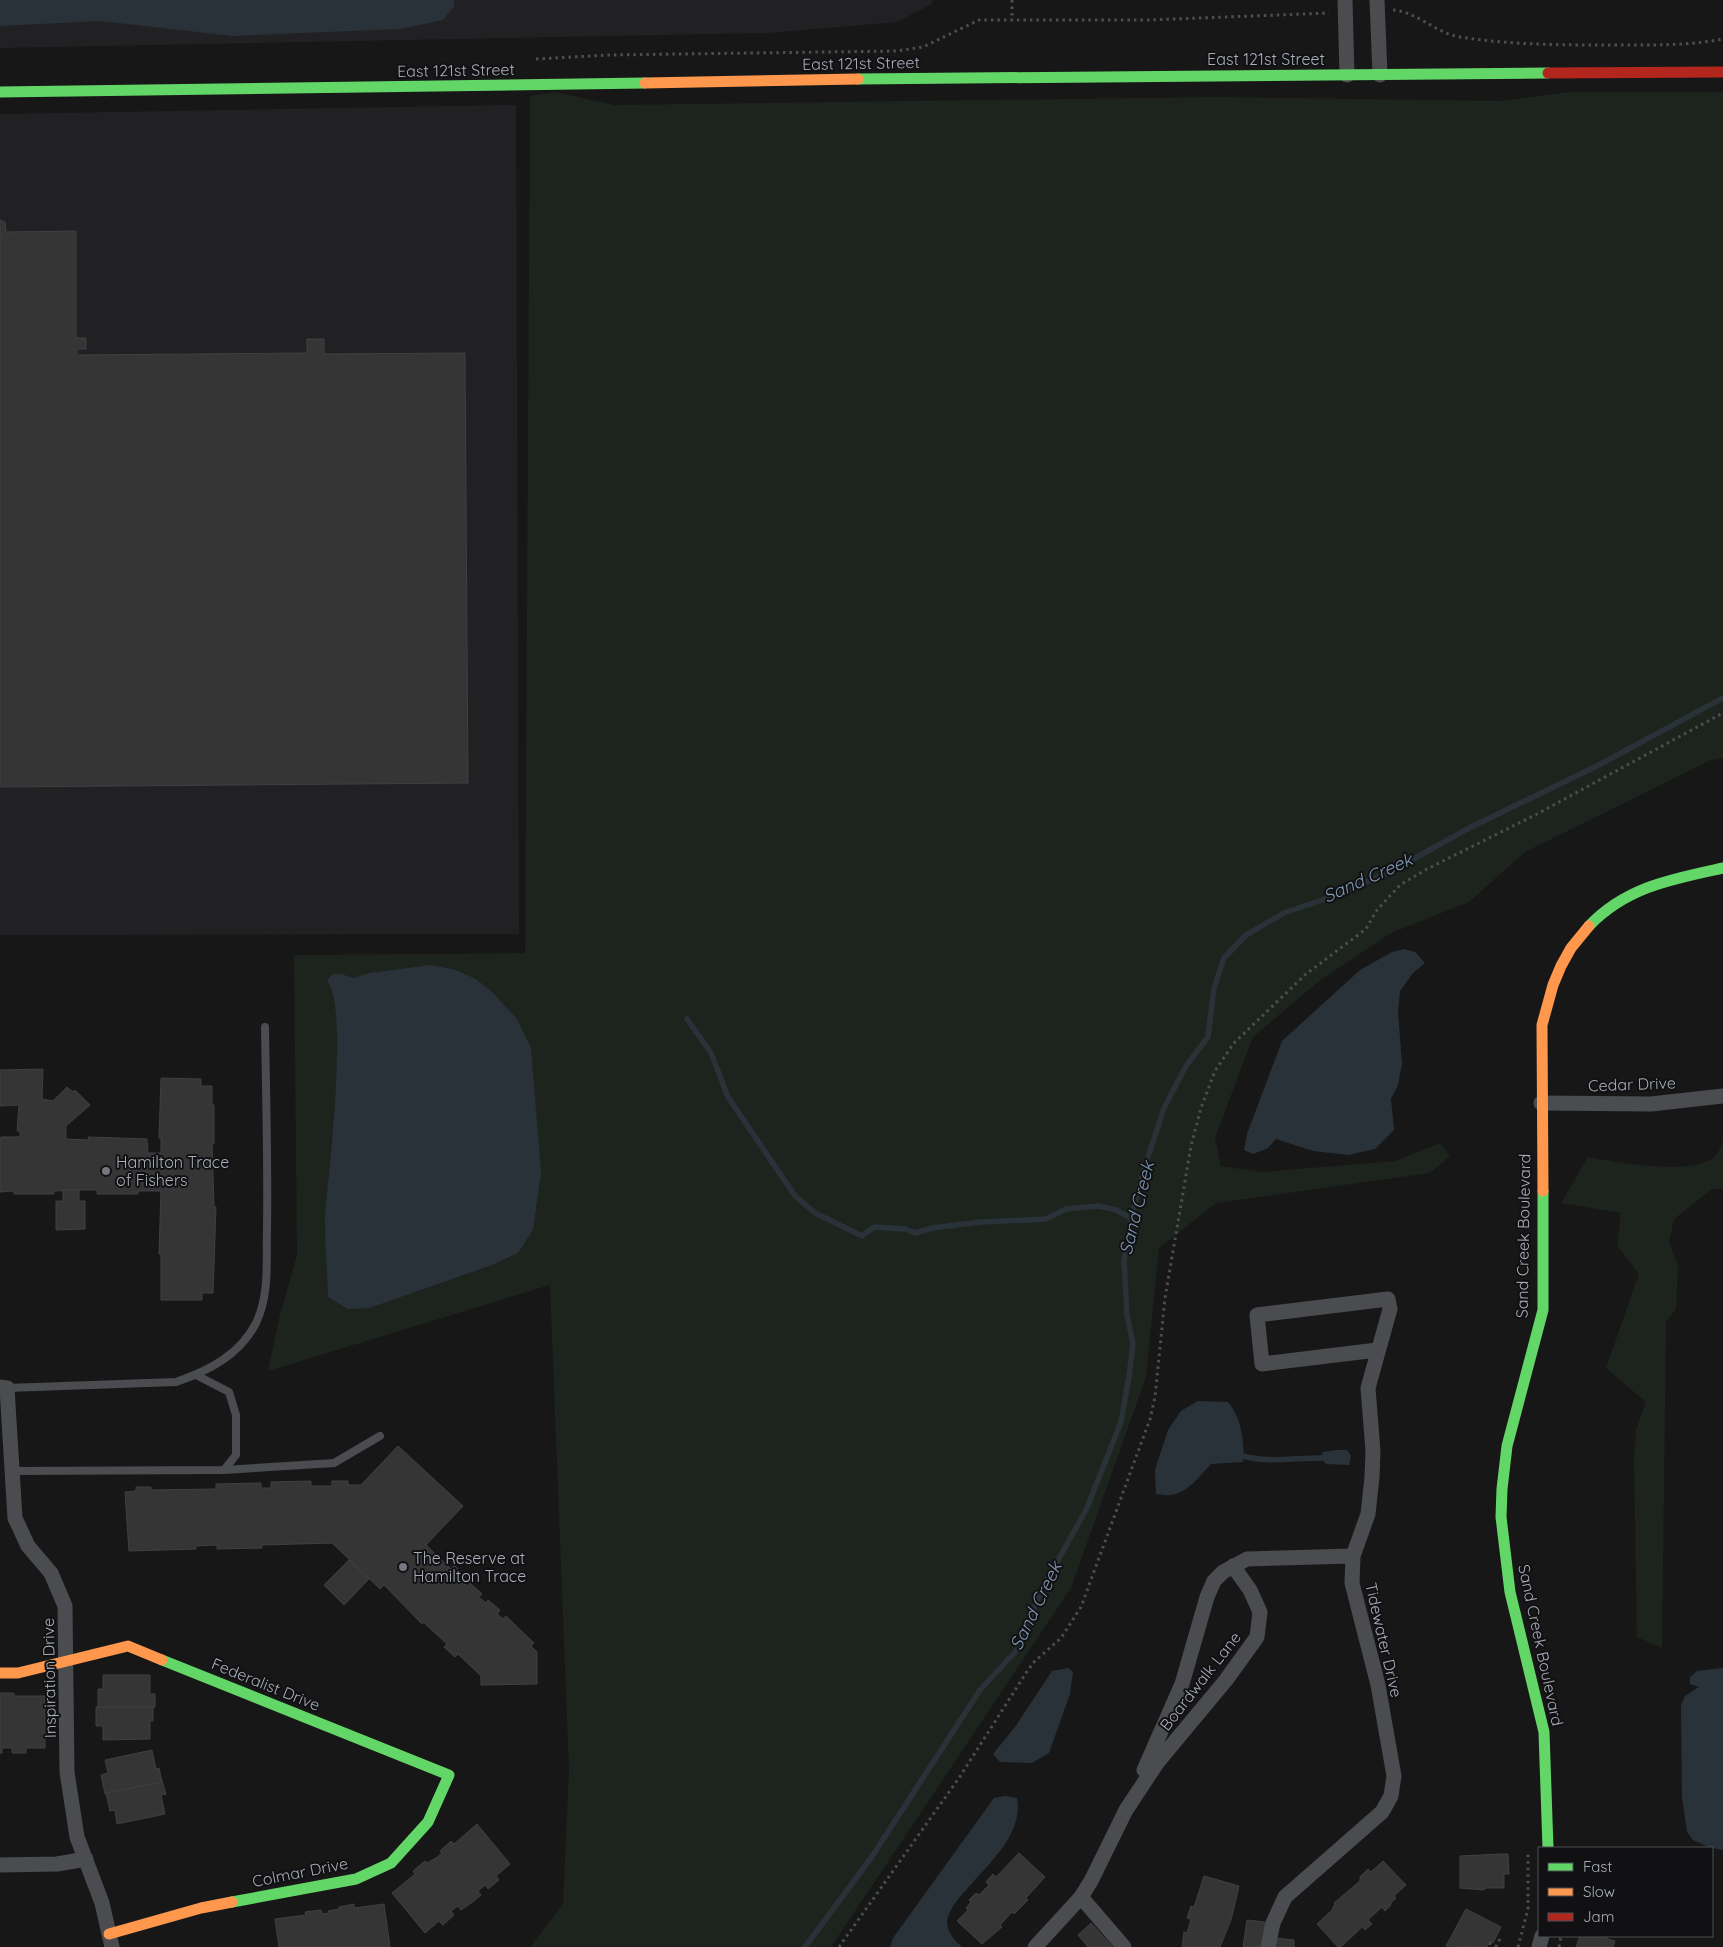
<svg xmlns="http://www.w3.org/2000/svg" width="1723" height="1947" viewBox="0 0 1723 1947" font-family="Quicksand,sans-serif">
<rect width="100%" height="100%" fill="#171717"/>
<g fill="#212123">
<path d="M0,0h932v4l-35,18 -128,11 -769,15z"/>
<path d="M516,105l3,829 -519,1v-821z"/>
</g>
<g fill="#1d241e" fill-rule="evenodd">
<path d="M555,92l59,13 600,-8 288,4 67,-9h154v666l-12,2 -186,92 -56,50 -78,31 -72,48 -66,56 -38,101 6,28 41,6 134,-11 44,-18 10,13 -20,17 -214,30 -57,45 -13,129 -75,211 -240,359h-301l33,-43 6,-135 -19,-484 -282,86 11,-52 18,-64 -3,-300 231,-2 5,-857zM430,965l23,4 78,79 5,69 -18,136 -23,11 -125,44 -43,-48c-2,-46 2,-91 6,-137 3,-37 10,-104 -2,-137l11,-12 11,4 16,-5z"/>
<path d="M1723,1140v49h-11l-38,30 -5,24 9,22 -2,44 -10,13 -4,326 -25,-11 -3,-177 2,-30 10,-28 -40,-34 33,-94 -22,-29 4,-32 -60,-10 27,-46c27,5 110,21 129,-3 3,-3 4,-10 6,-14z"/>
</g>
<g fill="#2a3239">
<path d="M0,0h454v6l-11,14 -43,9 -167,7 -133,-15 -100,5z"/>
<path d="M1404,949l11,3 10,11 -12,10 -13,18 -2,21 4,52 -4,21 -7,14 3,31 -19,19 -27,6 -35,-4 -37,-12 -8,9 -15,6 -9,-4 3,-16 35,-93 78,-71 32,-18z"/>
<path d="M430,965l23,4 23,10 17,14 24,26 14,29 10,124 -8,58 -15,23 -23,11 -125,44 -22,1 -20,-12c-1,-25 -3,-51 -3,-76 2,-43 25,-213 2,-240l5,-7h10l11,4 16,-5z"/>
<path d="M1198,1401l30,1c13,15 17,41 15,60l-32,2c-17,18 -28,36 -55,30l-1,-24 13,-40 13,-19z"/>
<path d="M1336,1450h11l4,6 -2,9 -23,-1 -5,-6 2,-6z"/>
<path d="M1068,1668l5,4 -3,22 -21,59 -17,10 -32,-1 -7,-8 22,-27 37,-56z"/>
<path d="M1723,1668v182l-15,-3 -15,-7 -6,-8 -5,-35 -1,-92 4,-9 14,-9 -9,-3v-7l7,-6z"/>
<path d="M1005,1796l12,2c7,36 -29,66 -50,91 -7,7 -16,18 -19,28 -4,12 6,23 14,30h-72l3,-9 101,-140z"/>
</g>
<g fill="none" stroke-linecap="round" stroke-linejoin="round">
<g stroke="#2a3239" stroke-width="5.5">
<path d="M687,1019l24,34 17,44 67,99 20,17 47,23 12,-9 31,2 10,4 17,-5 49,-6 65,-3 20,-10 33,-3 17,4 15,8"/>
<path d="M1243,1456c26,7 52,2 78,2"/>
<path d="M805,1947l66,-89 109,-168 36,-39 26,-62 44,-79 35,-88 8,-46 4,-32 -6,-29 -3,-54 7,-43 13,-49 20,-61 22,-42 22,-29 6,-49 10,-30 22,-23 38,-22 44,-15 64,-27 77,-43 128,-62 126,-68"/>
</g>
</g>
<g fill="#353536" stroke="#3f4043">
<path d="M0,220l5,2 1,10 70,-1v107h10v11h-9v6l230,-2v-14h17v15l141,-1 3,430 -468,4z"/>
<path d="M43,1069l-1,30 11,2 14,-14 6,5 2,-2 15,15 -24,21v13l23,1 -1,-3 59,2 1,14h13v-15h-2l2,-60 40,1v7h11v19h2v39h-2l2,63h2l-3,86h-11v7h-41v-46h-2l2,-63h-23v3h-41v-4h-18l-25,1v3h-40v-3l-14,1v-52l1,-3h19v-6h-3l2,-26 -19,1v-36z"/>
<path d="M63,1190h16v11h6v28l-29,1v-29h7z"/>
<path d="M398,1446l65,60 -37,39 25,24 3,-4 12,11 -4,5 5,5 3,-3 12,11 -3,3 7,6 2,-3 12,10 -3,4 6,5 3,-3 28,27 -3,3 6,6v32l-56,1v-9l-23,-22 -3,3 -11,-10 3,-3 -24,-22 -1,2 -38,-39 -4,4 -48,-46 -70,2v3l-45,1v-4l-21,1v3l-67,2 -4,-59 11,-1v-4h15v3l65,-1v-5l45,-1v5h10v-6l40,-1v5h21v-5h16v4h13z"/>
<path d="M349,1560l20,19 -25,26 -20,-20z"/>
<path d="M103,1675h47v19h5v13l-57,1v-19h5z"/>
<path d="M0,1693h14v3h31v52h-19v5h-14v-5h-10v5h-2z"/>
<path d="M96,1707h57v14h-3v18l-47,1v-14h-7z"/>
<path d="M152,1750l4,19 3,-1 3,14 -57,12 -4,-19 7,-2 -3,-13z"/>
<path d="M161,1778l5,16 -5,1 4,19 -48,10 -2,-14 -5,1 -4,-18 56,-11z"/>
<path d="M477,1824l33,40 -14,12 3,4 -11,9 -3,-4 -7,6 3,4 -11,9 -9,6 -3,-4 -7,5 3,4 -11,10 -4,-4 -14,12 -33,-40 23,-19 -2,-3 12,-10 2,2 9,-5 6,-5 -2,-2 11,-10 3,3z"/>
<path d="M1019,1853l26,24 -19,21 2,2 -14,14 -2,-2 -12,13 2,2 -20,17 -25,-23 11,-11 -2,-2 5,-6 -2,-2 7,-7 3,2 10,-10 -3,-3 7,-8 3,3z"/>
<path d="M1502,1854h6l1,20h-5v14h-18l-2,2 -24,-2v-32z"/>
<path d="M1383,1861l23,24 -12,11 2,2 -6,6 1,1 -6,6 -3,-4 -14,13 4,4 -7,6 -3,-3 -21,20h-3l-21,-23 15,-14 3,-6 -1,-1 26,-22v-4l8,-8 3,3z"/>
<path d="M1204,1876l35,10 -8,34 -11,27h-38l2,-15 3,1 4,-14 -4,-1 4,-12 3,1z"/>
<path d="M354,1904v4l30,-4 6,43h-111l-4,-28 31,-4 -1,-3 16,-2 1,4 7,-1 -1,-2 11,-2v-2z"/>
<path d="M1466,1909l35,18 -8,16 -3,-2 -3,6 -41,-1z"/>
<path d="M1247,1920l18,2 -3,25h-19z"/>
<path d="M1091,1923l22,24h-25l-10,-12z"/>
<path d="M1580,1936h19l16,5 -2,6h-37z"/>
<path d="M1276,1938l18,2v7h-19z"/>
</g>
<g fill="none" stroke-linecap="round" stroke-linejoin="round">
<g stroke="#4d4e52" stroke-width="3" stroke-dasharray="2.5 4" stroke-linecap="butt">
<path d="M1012,0v20"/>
<path d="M1393,10c25,2 42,23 67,27 50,8 102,8 152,8 38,0 74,1 111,-6"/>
<path d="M536,59l73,-4 287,-4 27,-4 56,-27h171l179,-7"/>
<path d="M1489,1943l7,3 5,-9"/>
<path d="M839,1947l120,-169 67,-105 8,-11 27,-24 20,-31 69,-188 5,-22 10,-99 26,-152 10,-38 14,-37 18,-27 73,-70 60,-45 11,-19 23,-25 27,-16 110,-55 186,-101"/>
<path d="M1518,1947l10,-38v-57"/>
<path d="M1559,1947l2,-11"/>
</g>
<g stroke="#4b4c50" stroke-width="8">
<path d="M7,1388l169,-6c32,-11 64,-27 80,-59 14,-29 10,-63 11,-94 1,-68 -1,-135 -2,-202"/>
<path d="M224,1470l110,-7 46,-27"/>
<path d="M12,1471l212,-1 12,-15v-40l-7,-23 -33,-17"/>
</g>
<g stroke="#4b4c50" stroke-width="15">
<path d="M1345,0l2,75"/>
<path d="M1377,0l3,75"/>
<path d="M1541,1103l110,1 72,-8"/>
<path d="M0,1387l7,1 8,130 13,28 23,27 14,33 2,166 10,65 25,66 10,44"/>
<path d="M1144,1770l38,-86 25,-87 7,-16 9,-9 24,-13 106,-3"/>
<path d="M0,1865l57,-1 29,-5"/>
<path d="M1081,1897l43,50"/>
<path d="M1035,1947l46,-50 10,-16 35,-71 31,-47 69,-83 31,-43 3,-25 -10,-22 -17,-24"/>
<path d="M1268,1947l5,-24 12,-26 97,-85 9,-16 3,-20 -16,-91 -26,-102 1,-27 15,-42 4,-37 1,-26 -5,-63 22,-79 -2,-10 -131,16 5,49 115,-14"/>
<path d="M1539,1947l3,-11"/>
</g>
<g stroke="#63d668" stroke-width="11">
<path d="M858,79l690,-6"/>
<path d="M0,92l645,-9"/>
<path d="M1589,926c37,-39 83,-47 134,-58"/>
<path d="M1543,1191v119l-36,136 -5,43 -1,28 9,75 34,140 4,116"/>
<path d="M162,1660l287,115 -21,47 -37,41 -35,16 -124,23"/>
</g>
<g stroke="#ff974d" stroke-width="11">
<path d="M645,83l213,-4"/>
<path d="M1543,1191l-1,-166 11,-40 8,-19 10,-18 18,-22"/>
<path d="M0,1673h18l110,-27 34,14"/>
<path d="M109,1934l92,-26 31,-6"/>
</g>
<path stroke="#b3261e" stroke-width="11" d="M1548,73l175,-1"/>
</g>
<g fill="#757880" stroke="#111113" stroke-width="2">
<circle cx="106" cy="1171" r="5"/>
<circle cx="403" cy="1567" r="5"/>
</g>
<g text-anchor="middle" stroke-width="4" stroke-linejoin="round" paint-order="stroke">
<g font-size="16" fill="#a8adb8" stroke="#111113">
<text x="1266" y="65">East 121st Street</text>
<text transform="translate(861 63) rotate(-1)" y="6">East 121st Street</text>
<text transform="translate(456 70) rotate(-1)" y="6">East 121st Street</text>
<text transform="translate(1632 1084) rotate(-2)" y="6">Cedar Drive</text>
<text transform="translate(1523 1236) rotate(-89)" y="6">Sand Creek Boulevard</text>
<text transform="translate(1384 1640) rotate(77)" y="6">Tidewater Drive</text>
<text transform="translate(1541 1645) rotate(78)" y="6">Sand Creek Boulevard</text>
<text transform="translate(49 1678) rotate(-91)" y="6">Inspiration Drive</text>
<text transform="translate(1200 1681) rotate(-52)" y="6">Boardwalk Lane</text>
<text transform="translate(266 1684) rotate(22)" y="6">Federalist Drive</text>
<text transform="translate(300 1872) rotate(-11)" y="6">Colmar Drive</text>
</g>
<g font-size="16" fill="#a8adb8" stroke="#111113" text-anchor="start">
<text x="116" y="1168">Hamilton Trace<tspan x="116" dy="18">of Fishers</tspan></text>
<text x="413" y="1564">The Reserve at<tspan x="413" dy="18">Hamilton Trace</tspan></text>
</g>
<g font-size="18" font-style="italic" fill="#7f9bb3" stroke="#111113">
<text transform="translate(1368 878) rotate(-24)" y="6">Sand Creek</text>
<text transform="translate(1137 1208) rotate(-76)" y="6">Sand Creek</text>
<text transform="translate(1036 1606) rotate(-64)" y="6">Sand Creek</text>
</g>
</g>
<rect x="1538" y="1847" width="175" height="90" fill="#111113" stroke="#4d4f55"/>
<rect x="1548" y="1863" width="25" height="8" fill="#63d668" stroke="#4d4f55"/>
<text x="1583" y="1872" font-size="15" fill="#a8adb8">Fast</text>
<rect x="1548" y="1888" width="25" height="8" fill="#ff974d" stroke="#4d4f55"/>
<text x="1583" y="1897" font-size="15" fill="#a8adb8">Slow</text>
<rect x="1548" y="1913" width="25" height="8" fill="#b3261e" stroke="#4d4f55"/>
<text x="1583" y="1922" font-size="15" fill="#a8adb8">Jam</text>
</svg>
